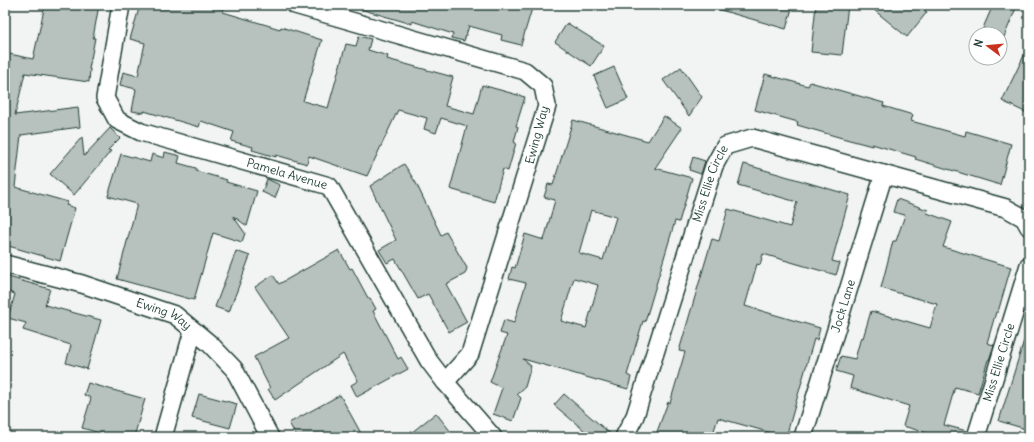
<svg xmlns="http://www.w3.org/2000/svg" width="1034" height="442" viewBox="0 0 1034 442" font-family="Delius,sans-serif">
<rect width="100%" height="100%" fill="#f2f3f3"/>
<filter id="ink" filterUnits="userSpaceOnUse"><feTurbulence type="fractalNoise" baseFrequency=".025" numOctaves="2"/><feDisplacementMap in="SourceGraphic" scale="8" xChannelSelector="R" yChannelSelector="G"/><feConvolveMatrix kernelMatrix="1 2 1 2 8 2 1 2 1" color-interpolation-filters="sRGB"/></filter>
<g filter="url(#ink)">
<g fill="#b7c1bd" stroke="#1f3d34" fill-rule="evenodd">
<path d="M45,5h54l-6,33h2l-6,31h1l-1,13 -64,-9 -10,42 63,-8 2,20 -59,8 -6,52 53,15 -2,3 9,3 -15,53 -55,-16v-192l28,6z"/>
<path d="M140,5h71l13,4 -1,3 57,17 1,-2 41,13 -19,61 25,7 18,-64 10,2 3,-10 12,3 -3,11 20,6 -1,3 66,18 -8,29 29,8 8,-29 43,12 -9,29 2,1 -4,15 2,1 -8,28 -5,-2 -9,33 -44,-13 17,-63 -26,-8 -5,15 -12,-4 3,-11 -29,-8 -31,66 -58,-20 -2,8 -31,-9v2l-24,-7 1,-3 -22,-6 3,-9 -33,-11 -2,6 -55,-16v2l-12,-2 4,-22 -16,-4 3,-13 15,4 7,-33 -15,-4z"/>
<path d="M360,5h173l-12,40 -20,-5 1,-5 -33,-9 -5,15 -13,-3 2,-4 -41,-13v3l-52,-15z"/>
<path d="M717,5h76l-7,24 -69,-20z"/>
<path d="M816,5h32l-6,50 -31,-3z"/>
<path d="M868,5h50l9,7 -20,25z"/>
<path d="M993,5h15l8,3 -12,29 -21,-9z"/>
<path d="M567,23l37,23 -13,20 -36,-24z"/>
<path d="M1029,45v69l-27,-13z"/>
<path d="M614,67l14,32 -20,9 -14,-32z"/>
<path d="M681,67l21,30 -13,19 -26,-36z"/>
<path d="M765,74l43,12 2,-4 74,21 -1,3 30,9 -2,6 54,15 1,-5 45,13 -11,41 -85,-26 1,-2 -44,-13v2l-30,-8 -45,-13 1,-3 -43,-12z"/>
<path d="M664,116l18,12 -27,40 37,10 -13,44 -4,-1 -30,101 -2,-1 -16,54 4,2 -3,12 -105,-30 8,7 -6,21 -8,7 4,4 -8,23 -20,-7 9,-26 -12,-6 17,-47 -7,-2 4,-13 10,3 12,-40 -17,-4 3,-12 3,1 10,-34 19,6 11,-40 -11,-3 4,-13 5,1 20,-65 75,21zM591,210l25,7 -13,43 -24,-7zM574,278l24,7 -12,43 -25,-7z"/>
<path d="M110,128l10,10 -12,12 3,1 -37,44 -24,-21 32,-37 2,19z"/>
<path d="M165,152l15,4 -2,7 18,5v3l31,9 -1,2 31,9 -10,35 -14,-10 12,17 -3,9 -29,-9 -19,67 -77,-21 20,-75 -29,-8 13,-42 29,8 2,-8 12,4z"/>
<path d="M693,157l12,4 -4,13 -12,-4z"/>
<path d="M404,164l12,19 25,52 5,-3 21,36 -2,6 -19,10 21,38 -18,10 -21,-38 -10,5 -23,-40 -8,4 -8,-13 17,-10 -26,-54z"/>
<path d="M744,164l106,31 -18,66 8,2 -4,12 -73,-21 -3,11 -3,-1 -12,42 75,22 -3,12 -3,-1 -28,98 -68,-19 -6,19h-57l13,-35 2,1 15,-51 -6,-1 33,-112 7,2 9,-32 62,18 7,-25 -59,-17z"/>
<path d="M267,179l13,6 -5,13 -13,-6z"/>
<path d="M897,199l31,11 -1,3 25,9 -9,25 68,20 -13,45h-2l-9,31 7,2 -5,15h-1l-10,33 -23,-6 -11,38 23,6 -1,6h-25l-38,-11 6,-20 -59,-18 3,-12 -17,-5 5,-15 14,3 6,-22 2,1 8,-27 59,17 7,-24 -56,-16 12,-47h3l9,-26 -12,-3z"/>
<path d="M339,250l11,19 2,-1 16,30h2l6,11 -3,2 25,48 3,-2 7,12 -51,28 -6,-12 7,-4 -15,-27 -68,46 -7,-11 2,-1 -16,-31 35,-19 -34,-51 18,-12 6,9z"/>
<path d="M236,251l14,5 -21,56 -14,-5z"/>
<path d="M5,276l45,13 -5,16 56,15 -14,49 -21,-6 5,-18 -48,-15 3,-7 -18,-5 7,-24 -10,-3z"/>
<path d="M1026,334h3v96l-30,-9z"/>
<path d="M88,383l57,16 -11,38h-20l-32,-9 9,-30 -7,-3z"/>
<path d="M199,394l38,10 -7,24 -38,-10z"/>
<path d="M564,394l50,43h-22l-38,-32z"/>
<path d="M340,395l23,42h-66l-8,-14z"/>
<path d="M436,413l19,24h-49z"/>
</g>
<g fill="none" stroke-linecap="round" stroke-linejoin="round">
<g stroke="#1f3d34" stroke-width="20">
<g id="minor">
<path id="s1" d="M121,5l-16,93 12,22 24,12 188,54 100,175 16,21 48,55"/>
<path d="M295,5l230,66 18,15 4,20 -77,248 -25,28"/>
<path id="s2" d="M5,264l77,20 93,31 35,29 24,25 36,68"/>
<path d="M163,437l30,-106"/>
<path id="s3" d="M624,437l11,-21 79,-250 11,-20 27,-8 254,70 18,10 5,9"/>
<path id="s4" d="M803,437l81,-263"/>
<path id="s5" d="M976,437l53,-172"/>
</g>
</g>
<use href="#minor" stroke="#fff" stroke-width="17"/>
</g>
</g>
<g text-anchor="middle" stroke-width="3" stroke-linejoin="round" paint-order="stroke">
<g font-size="12" fill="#1f3d34" stroke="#fff">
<text transform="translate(537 135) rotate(-75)" y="4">Ewing Way</text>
<text dy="4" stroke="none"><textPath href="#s1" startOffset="298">Pamela Avenue</textPath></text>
<text dy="4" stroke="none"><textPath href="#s3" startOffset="268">Miss Ellie Circle</textPath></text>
<text dy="4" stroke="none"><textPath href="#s4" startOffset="137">Jock Lane</textPath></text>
<text dy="4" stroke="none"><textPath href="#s2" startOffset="167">Ewing Way</textPath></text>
<text dy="4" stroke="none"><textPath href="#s5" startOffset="78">Miss Ellie Circle</textPath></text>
</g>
</g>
<rect width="1034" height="442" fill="none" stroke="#fff" stroke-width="20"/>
<rect x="10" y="10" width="1014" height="422" fill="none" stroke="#1f3d34" stroke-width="1.5" filter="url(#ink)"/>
<g transform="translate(988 46) rotate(286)"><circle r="19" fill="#ffffff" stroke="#a5b1ae"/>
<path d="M0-3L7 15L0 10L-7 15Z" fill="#c8321e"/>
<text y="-6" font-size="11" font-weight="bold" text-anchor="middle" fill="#1f3d34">N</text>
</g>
</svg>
